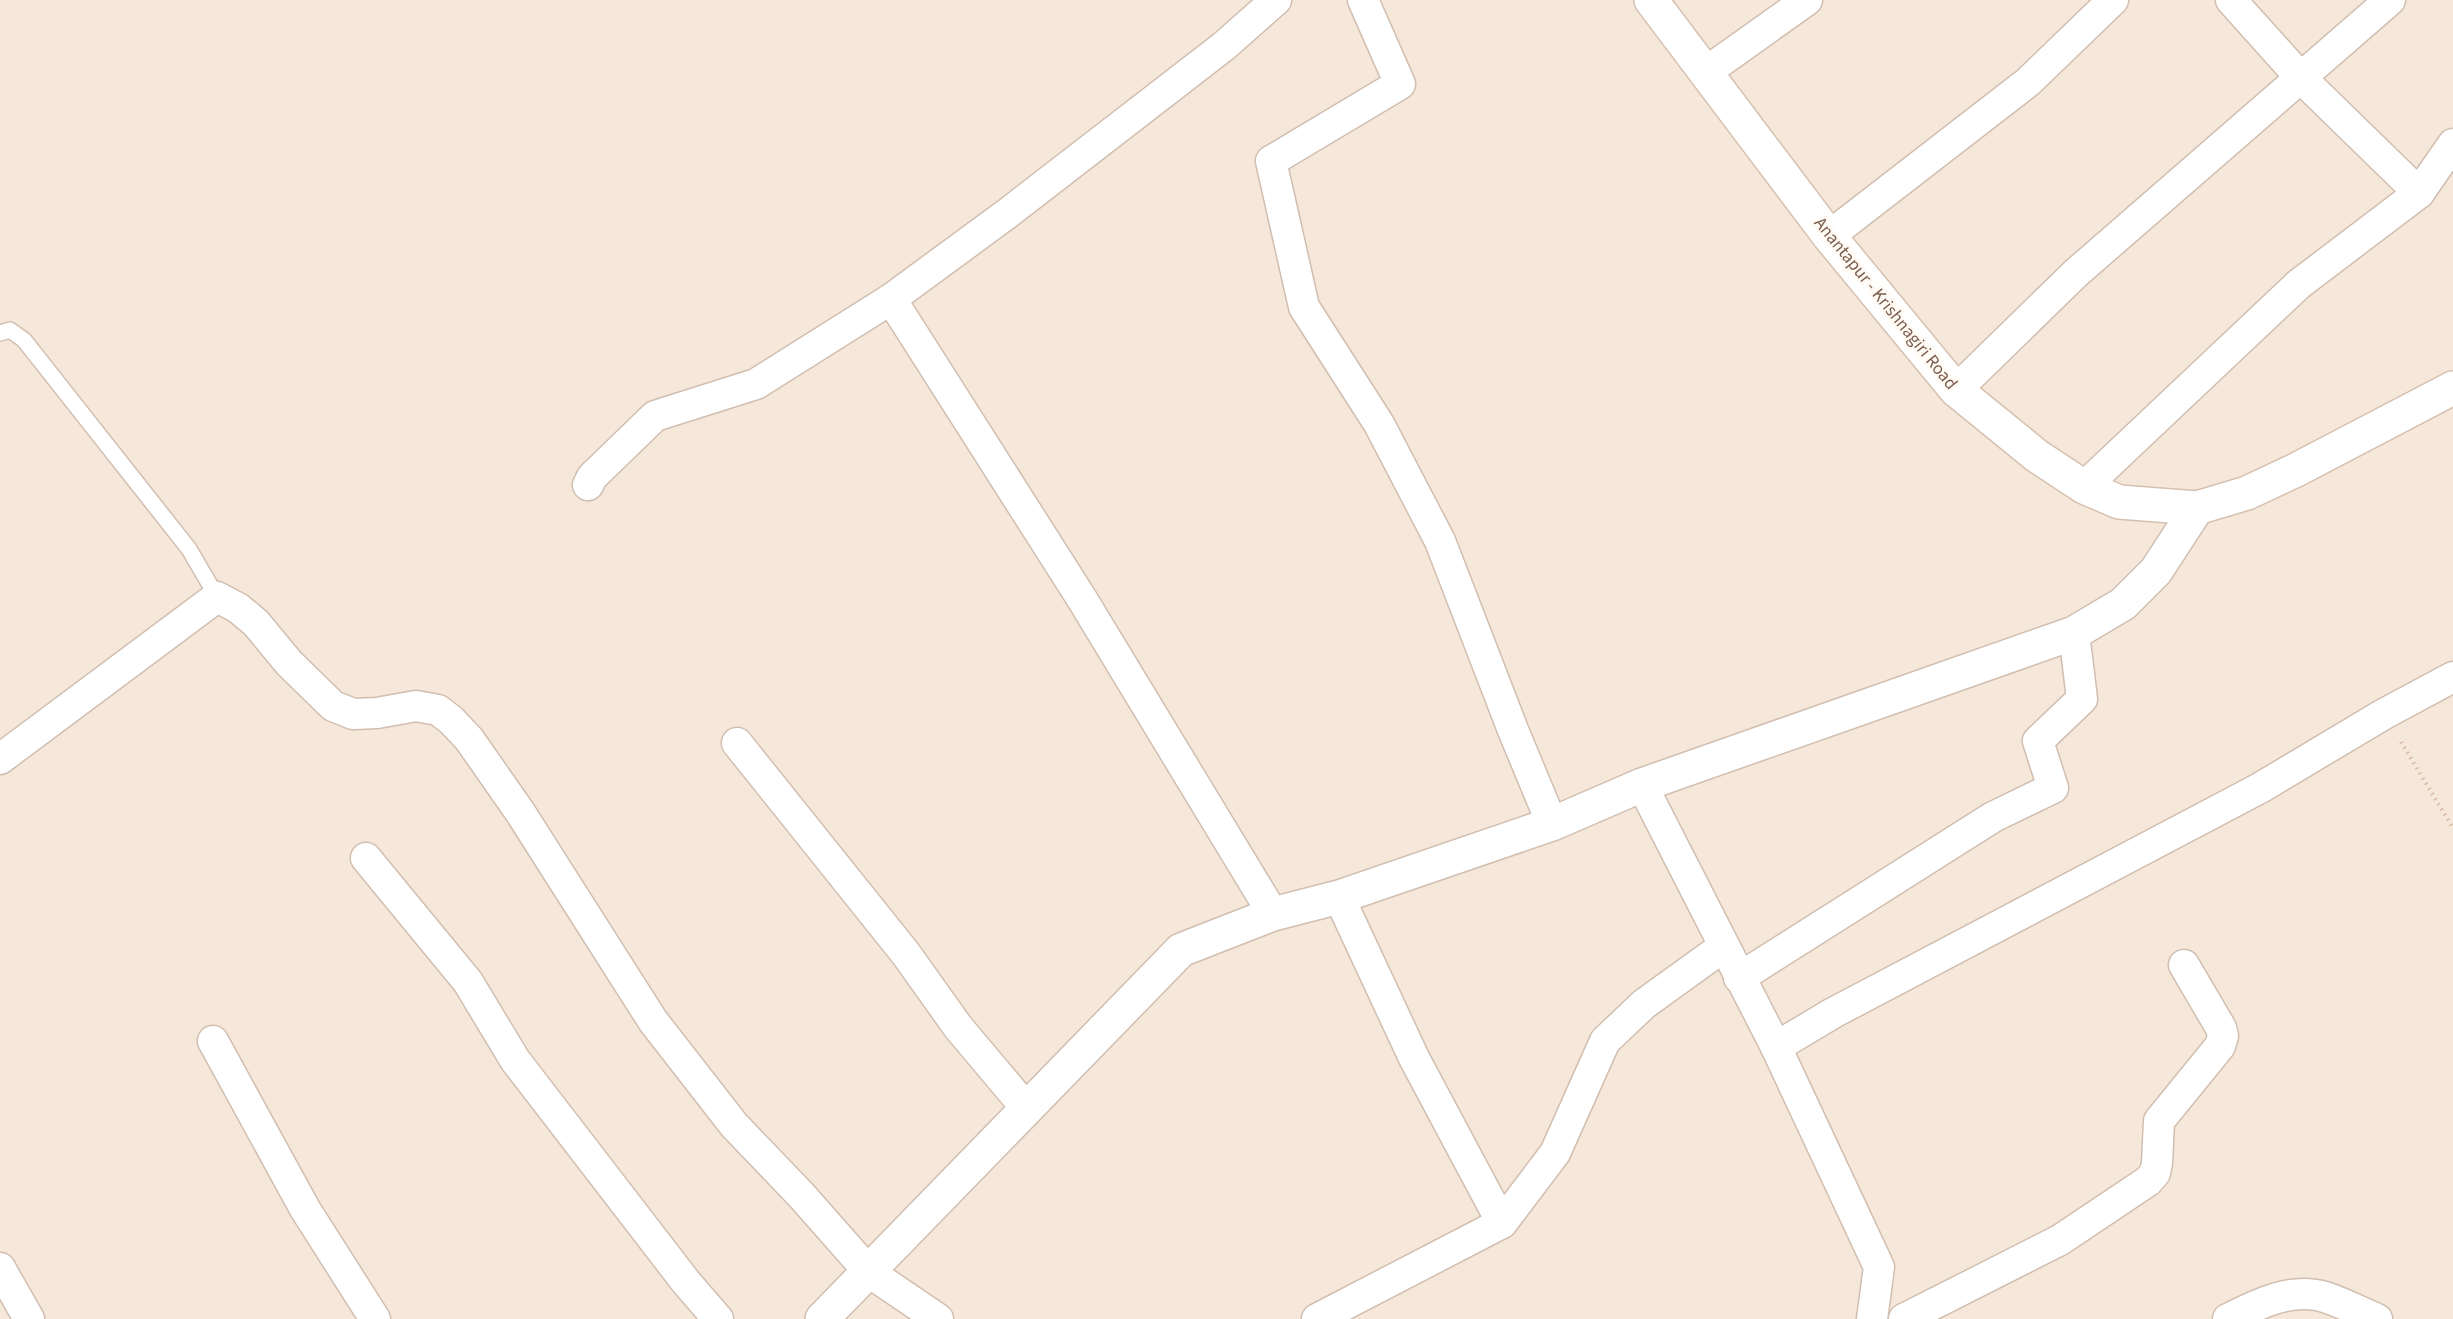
<svg xmlns="http://www.w3.org/2000/svg" width="2453" height="1319" viewBox="0 0 2453 1319" font-family="'Source Sans 3',sans-serif">
<rect width="100%" height="100%" fill="#fdf6ec"/>
<rect fill="#f5e8da" x="0" y="0" width="2453" height="1319"/>
<g fill="none" stroke-linecap="round" stroke-linejoin="round">
<g stroke="#d1beb0" stroke-width="18">
<path id="service" d="M0,333l10,-3 14,10 165,209 28,48"/>
</g>
<g stroke="#d1beb0" stroke-width="33">
<g id="minor">
<path d="M1363,0l37,84 -129,77 33,146 75,117 61,117 73,189 39,94"/>
<path d="M2231,0l70,78 118,115"/>
<path d="M1706,72l101,-72"/>
<path d="M1829,236l199,-154 85,-82"/>
<path d="M891,299l191,300 191,315"/>
<path d="M1956,390l120,-117 314,-273"/>
<path d="M588,485l4,-8 63,-61 101,-32 135,-85 117,-86 216,-167 52,-46"/>
<path d="M2084,487l215,-203 120,-91 34,-49"/>
<path d="M737,743l169,211 52,73 69,82"/>
<path d="M0,759l217,-162 21,11 18,15 33,40 44,43 20,8 24,-1 39,-7 22,4 13,10 18,19 51,73 133,209 81,104 68,71 67,76 69,47"/>
<path d="M1642,785l134,262 103,220 -7,52"/>
<path d="M366,858l102,124 47,78 171,222 32,37"/>
<path d="M1339,897l75,161 88,165 53,-70 50,-112 39,-37 79,-57"/>
<path d="M1739,978l254,-161 60,-29 -15,-47 44,-42 -8,-66"/>
<path d="M213,1041l92,168 70,110"/>
<path d="M1776,1047l57,-34 427,-225 124,-74 69,-37"/>
<path d="M0,1268l29,51"/>
<path d="M1317,1319l185,-96"/>
<path d="M1904,1319l156,-79 88,-59 7,-8 2,-10 2,-42 61,-75 3,-10 -2,-8 -37,-63"/>
<path d="M2228,1319c30,-15 63,-32 97,-22 18,6 35,15 52,22"/>
</g>
</g>
<g stroke="#d1beb0" stroke-width="36">
<path id="tertiary" d="M822,1319l359,-369 92,-36 66,-17 213,-73 90,-39 432,-152 49,-29 33,-33 41,-63"/>
</g>
<g stroke="#d6c0b0" stroke-width="36">
<path id="secondary" d="M1651,0l178,236 127,154 81,66 47,31 35,15 78,6 50,-15 49,-23 157,-82"/>
</g>
<path stroke="#d9b8a5" stroke-width="4" stroke-dasharray="1.5 4.5" stroke-linecap="butt" d="M2401,742l52,86"/>
<use href="#service" stroke="#fff" stroke-width="15"/>
<use href="#minor" stroke="#fff" stroke-width="30"/>
<use href="#tertiary" stroke="#fff" stroke-width="33"/>
<use href="#secondary" stroke="#fff" stroke-width="33"/>
</g>
<g text-anchor="middle" stroke-width="6" stroke-linejoin="round" paint-order="stroke">
<g font-size="18" fill="#7a5c4d" stroke="#fffaf3">
<text transform="translate(1886 303) rotate(51)" y="6">Anantapur - Krishnagiri Road</text>
</g>
</g>
</svg>
